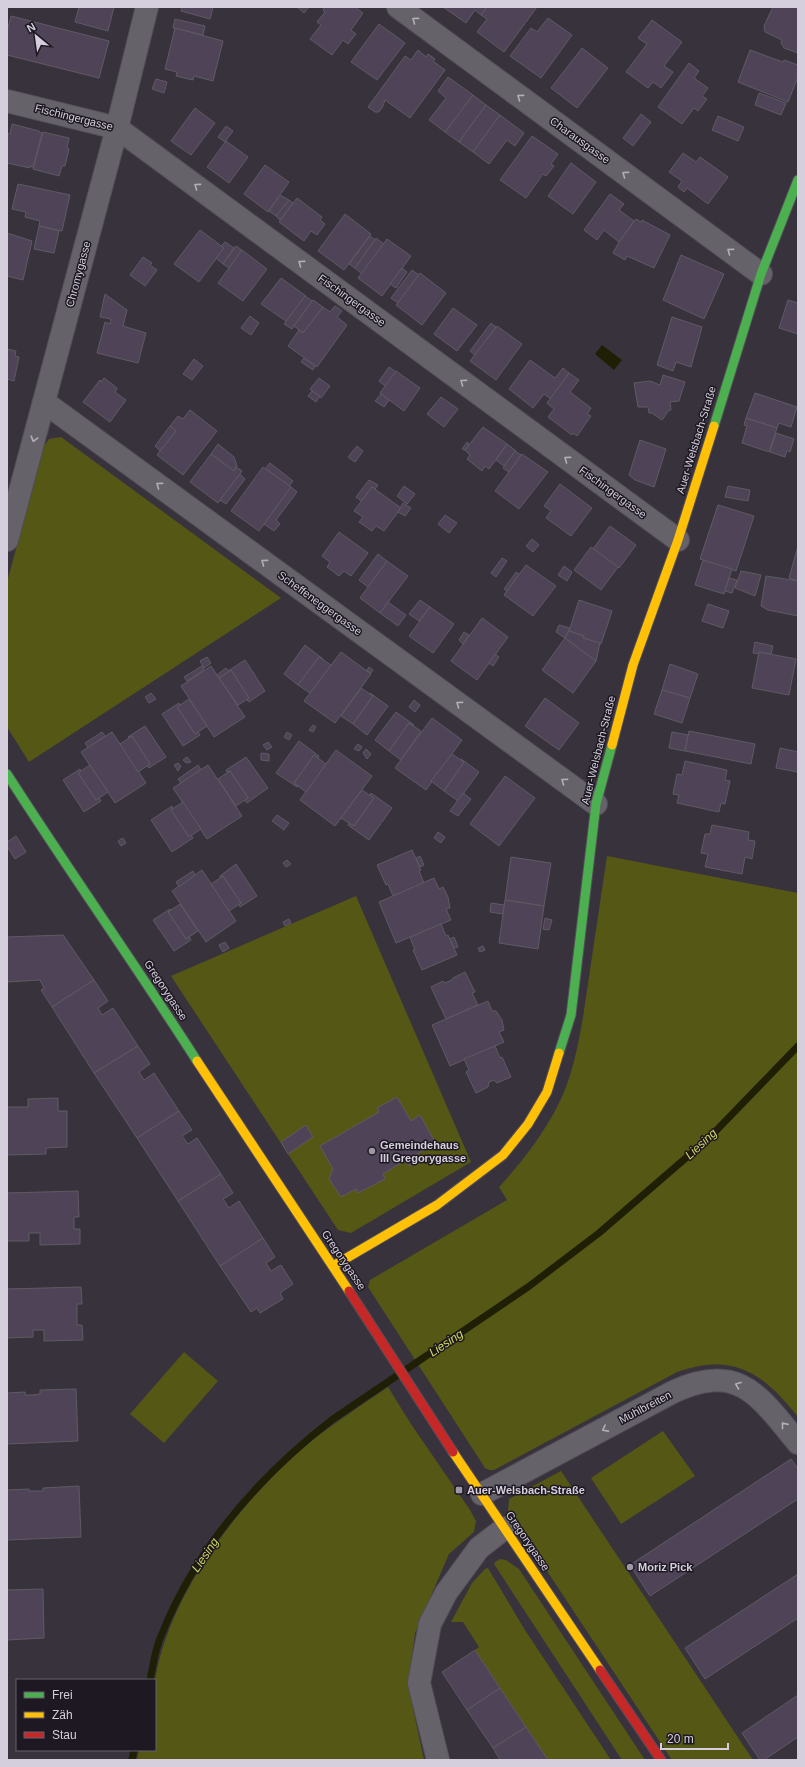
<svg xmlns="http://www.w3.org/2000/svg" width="805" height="1767" viewBox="0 0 805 1767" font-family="Arial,sans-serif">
<rect width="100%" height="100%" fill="#38323d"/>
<g fill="#555715">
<path d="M61,437l220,161 -252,164 -22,-35v-145l37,-136 5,-7z"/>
<path d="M607,856l191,37v524c-35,-44 -64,-65 -121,-45l-183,98h-5l-4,-2 -117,-181 2,-7 137,-80 -8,-13c23,-25 44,-52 59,-82 14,-27 20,-59 25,-88z"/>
<path d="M356,896l115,266 -120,71 -13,-3 -167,-254z"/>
<path d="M184,1352l34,29 -54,62 -34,-29z"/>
<path d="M388,1387l23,37 59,86 6,11 -2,11 -25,22 -34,79 -7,52 16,75h-287l2,-10h16c0,-20 -3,-50 0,-70 15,-89 86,-179 154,-237 25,-20 53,-38 79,-56z"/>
<path d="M663,1431l32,45 -74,48 -30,-46z"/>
<path d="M561,1471l192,289h-81l-164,-248 1,-13z"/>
<path d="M500,1559l6,1 13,9 126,191h-23l-128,-196 1,-2z"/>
<path d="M488,1568l37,62 86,130h-63l-73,-110 4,-3 -16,-25h-12l21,-39 13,-14z"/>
</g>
<path fill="#1f1f06" d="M602,345l20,15 -8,10 -19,-16z"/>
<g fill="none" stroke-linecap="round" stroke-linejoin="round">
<g stroke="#1f1f06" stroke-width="7">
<path d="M150,1680c3,-14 5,-31 11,-44 35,-88 98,-160 172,-217l195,-132 71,-54 110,-95 89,-92"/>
<path d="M132,1760l2,-10"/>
</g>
</g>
<g fill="#4f4457" stroke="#5e5a63">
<path d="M79,7h35l-6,24 -33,-9z"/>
<path d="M182,7h31l-3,12 -29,-8z"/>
<path d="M297,7h12l-5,6z"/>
<path d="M325,7h30l8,6 -12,17 5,4 -8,10 -5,-4 -11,15 -22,-16 11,-14 -4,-3 8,-10 -2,-2z"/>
<path d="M443,7h44l-6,8 -6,-5 -9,13z"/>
<path d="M487,7h50l-33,45 -27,-20 10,-13 -6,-4z"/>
<path d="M773,7h24l1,1v45l-14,-5 -3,-5 1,-3 -17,-8 -1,-6z"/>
<path d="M11,16l98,25 -10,37 -92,-23v-23z"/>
<path d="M548,18l24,17 -31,43 -31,-22 21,-28 6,4z"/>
<path d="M175,19l30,7 -2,9 -30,-7z"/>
<path d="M652,20l30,22 -18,24 9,6 -12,16 -8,-6 -5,6 -22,-16 21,-28 -9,-6z"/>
<path d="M379,24l26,19 -28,37 -26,-18z"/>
<path d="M175,28l48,13 -10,40 -19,-5 -1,4 -17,-4 1,-4 -12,-3z"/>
<path d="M582,48l26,20 -31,40 -26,-20z"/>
<path d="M418,50l8,7 2,-3 7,5 -2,2 12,9 -35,48 -25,-18 -2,6 -4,6h-4l-7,-5 37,-51 6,4z"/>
<path d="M750,50l33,12 1,-2 14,5v12l-10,25 -50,-20z"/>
<path d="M689,63l10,8 -5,7 14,10 -6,8 5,3 -9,12 -4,-3 -12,16 -24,-17z"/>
<path d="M448,77l25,18 -28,37 -16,-12 17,-22 -8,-7z"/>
<path d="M156,79l11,3 -3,11 -12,-4z"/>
<path d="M759,93l27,10 -5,12 -26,-10z"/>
<path d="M473,95l13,10 -27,37 -14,-10z"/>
<path d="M486,105l14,10 -27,37 -14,-10z"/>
<path d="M195,108l20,15 -24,32 -20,-14z"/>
<path d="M641,114l10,8 -18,24 -10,-8z"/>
<path d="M500,115l24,18 -9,13 -8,-6 -18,24 -16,-12z"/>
<path d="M718,116l26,11 -6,14 -26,-11z"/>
<path d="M12,124l27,7v1l3,1 -9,34 -3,-1v2l-23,-5v-30l3,1z"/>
<path d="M226,126l7,5 -8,11 -7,-5z"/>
<path d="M43,132l26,6 -2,10 2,1 -4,17h-3l-3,10 -26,-7z"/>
<path d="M532,136l26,18 -7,10 3,2 -8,10 -3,-2 -17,24 -26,-18z"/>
<path d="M226,141l22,16 -19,26 -22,-16z"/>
<path d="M683,153l13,9 4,-5 28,20 -20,27 -21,-16 -3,4 -6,-5 4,-6 -13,-9z"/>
<path d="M571,163l25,19 -23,32 -25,-18z"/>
<path d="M265,165l24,17 -21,30 -24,-18z"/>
<path d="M18,184l52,11 -8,36 -23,-5 1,-5 -15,-4 1,-5 -14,-3z"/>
<path d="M610,194l14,10 -5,6 15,11 -15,21 -15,-12 -7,10 -13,-10z"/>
<path d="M280,195l9,5 -13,16 -7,-5z"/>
<path d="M297,198l25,19 -2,3 5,4 -8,11 -6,-4 -7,10 -25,-19z"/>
<path d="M289,200l4,3 -13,17 -4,-4z"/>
<path d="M345,214l26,20 -27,36 -26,-19z"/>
<path d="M636,219l5,3 1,-2 28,15 -16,33 -27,-12 -2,4 -12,-7 6,-11z"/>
<path d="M39,226l20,5 -5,22 -20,-4z"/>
<path d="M200,230l24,18 -25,34 -25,-18z"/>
<path d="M7,233l25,8 -9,39 -16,-4z"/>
<path d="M370,236l5,4 -20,28 -6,-4z"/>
<path d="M376,238l8,6 -22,30 -7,-6z"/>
<path d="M387,239l24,17 -29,40 -24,-18z"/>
<path d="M225,242l9,6 -11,16 -7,-6 8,-10 -3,-2z"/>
<path d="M236,246l6,4 -13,18 -6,-4z"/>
<path d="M242,250l25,19 -24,32 -25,-18z"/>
<path d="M681,255l43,19 -20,45 -41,-19z"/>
<path d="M143,257l9,6 -2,2 7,5 -12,16 -15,-11z"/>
<path d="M402,268l5,4 -11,16 -6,-4z"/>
<path d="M412,270l7,5 -21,28 -7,-5z"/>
<path d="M420,273l26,20 -24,32 -26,-20z"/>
<path d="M281,278l25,18 -20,25 -25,-17z"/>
<path d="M105,294l22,16 -4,16 23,7 -8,30 -41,-10 8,-31 5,2 1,-5 -11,-2z"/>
<path d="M305,296l7,5 -20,28 -8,-5z"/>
<path d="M313,300l10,7 -20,26 -9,-7z"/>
<path d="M788,300l10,3v31l-19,-6z"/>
<path d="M335,306l7,5 -5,6 10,8 -30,42 -29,-21 11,-16 4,3 20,-26 7,5z"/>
<path d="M453,308l24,17 -20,26 -23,-17z"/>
<path d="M250,316l9,7 -8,12 -10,-7z"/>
<path d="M672,317l30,10 -11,40 -15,-5 -3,9 -16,-6z"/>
<path d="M491,323l5,4 -21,28 -5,-4z"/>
<path d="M497,326l25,18 -26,36 -26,-19z"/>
<path d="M7,349l9,2 -1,5 4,1 -5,24 -7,-2z"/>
<path d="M304,358l11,8 -2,4 -12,-8z"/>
<path d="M194,359l9,7 -11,14 -9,-6z"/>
<path d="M530,360l25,18 8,-10 6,5 -18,26 -7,-5 -11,14 -24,-19z"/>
<path d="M389,367l7,5 -11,14 -6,-5z"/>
<path d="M396,371l24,17 -16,23 -24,-18z"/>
<path d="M569,373l10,7 -9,12 21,16 -4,6 4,2 -14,20 -4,-3 -1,2 -24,-18 6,-8 -7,-6z"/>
<path d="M663,375l22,7 -6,19 -9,1 1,8h-2l-7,10 -10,-7h-3l-1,-6h-10l-4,-24 16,-2 10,4z"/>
<path d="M104,378l13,10 -2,4 11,8 -16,22 -27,-20 17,-22 1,2z"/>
<path d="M319,378l11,8 -9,12 -11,-9z"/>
<path d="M312,391l8,5 -4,6 -8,-6z"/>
<path d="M755,393l42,14 -6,20 -12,-4 -2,5 -31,-10z"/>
<path d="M381,394l8,6 -5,7 -9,-6z"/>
<path d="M441,397l17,12 -14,18 -17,-13z"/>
<path d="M190,410l27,21 -34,44 -26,-20 19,-24 -6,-5 8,-10 5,3z"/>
<path d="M746,418l31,10 -8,24 -27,-9 5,-17 -3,-1z"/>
<path d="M170,426l6,5 -16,20 -5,-5z"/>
<path d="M483,427l24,17 -18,25 -4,-3 -3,5 -15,-12 3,-4 -5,-5z"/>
<path d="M776,433l18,6 -4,13 -3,-2 -2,7 -15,-5z"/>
<path d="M640,440l26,9 -12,38 -19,-7 -6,-5z"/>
<path d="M467,442l2,2 -4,6 -3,-1z"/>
<path d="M218,444l16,13 3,9 -3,5 -23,-17z"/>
<path d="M507,444l9,7 -12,15 -8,-6z"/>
<path d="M357,446l6,5 -8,11 -7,-5z"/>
<path d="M515,451l6,4 -12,17 -6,-4z"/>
<path d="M211,454l23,17 2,-4 6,4 -24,32 -28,-21z"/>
<path d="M522,454l26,18 -29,37 -24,-18z"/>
<path d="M270,463l23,18 -4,5 -24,-17z"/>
<path d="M263,467l28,20 -32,44 -28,-20z"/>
<path d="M240,474l5,5 -19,25 -6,-4z"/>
<path d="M369,480l9,5 -3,4 -3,-2 -11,14 -5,-4z"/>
<path d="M560,484l32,24 -21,28 -25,-18 5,-7 -7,-5z"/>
<path d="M404,486l11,8 -8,10 -10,-8z"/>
<path d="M728,486l22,4 -2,11 -23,-4z"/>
<path d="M291,487l6,5 -21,28 4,4 -6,7 -10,-7z"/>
<path d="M372,487l29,21 -17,23 -8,-5 -4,5 -13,-9 4,-5 -9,-6z"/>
<path d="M403,503l8,5 -6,8 -7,-4z"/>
<path d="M718,505l36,11 -18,55 -36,-12z"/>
<path d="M445,515l12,8 -8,10 -11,-9z"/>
<path d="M610,526l26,19 -17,23 -26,-19z"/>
<path d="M339,532l29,21 -17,23 -7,-5 -5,5 -12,-9 3,-5 -8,-6z"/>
<path d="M532,539l7,6 -6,7 -7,-6z"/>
<path d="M798,546v35l-9,-3z"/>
<path d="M591,547l27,20 -17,23 -27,-20z"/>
<path d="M378,554l9,7 -19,26 -9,-7z"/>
<path d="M502,558l5,3 -11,16 -5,-4z"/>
<path d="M703,560l29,9 -8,25 -29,-9z"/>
<path d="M387,561l21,15 -28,37 -20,-15z"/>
<path d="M526,565l30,21 -23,30 -29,-21z"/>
<path d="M564,566l8,6 -5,9 -9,-6z"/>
<path d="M741,571l20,4 -6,21 -20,-8z"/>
<path d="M516,572l3,2 -12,17 -3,-2z"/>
<path d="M766,576l32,5v35l-30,-6 -7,-4z"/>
<path d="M729,578l8,2 -5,13 -7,-2z"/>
<path d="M420,600l10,7 -11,14 -10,-7z"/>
<path d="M579,600l33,11 -11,33 -18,-6 1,-2 -15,-5z"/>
<path d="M388,602l18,13 -8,11 -18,-13z"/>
<path d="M708,604l21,7 -6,17 -21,-7z"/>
<path d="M430,607l24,17 -21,29 -24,-17z"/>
<path d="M482,618l26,19 -31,43 -26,-19z"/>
<path d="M559,625l11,3 -5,10 -9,-6z"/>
<path d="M569,631l15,5 -1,2 17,5 -4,18 -31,-23z"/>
<path d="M464,632l5,3 -6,9 -4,-4z"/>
<path d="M565,638l31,23 -23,32 -31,-23z"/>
<path d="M755,642l18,4 -2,8 -12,-2v2l-6,-1z"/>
<path d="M305,645l18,14 -4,-2 -21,28 -14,-11z"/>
<path d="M341,652l30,22 -36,49 -31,-22z"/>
<path d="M759,652l37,7 -7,36 -37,-7z"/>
<path d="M495,654l4,3 -6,9 -4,-3z"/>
<path d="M207,657l4,6 -7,5 -4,-7z"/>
<path d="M319,657l12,8 -21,28 -12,-8z"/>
<path d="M245,660l20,31 -16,11 -2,-2 2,-2 -18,-28 -2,2 -1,-1z"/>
<path d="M670,664l28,10 -8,24 -28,-8z"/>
<path d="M202,666l2,4 -17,11 -3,-4z"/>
<path d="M211,666l34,51 -31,20 -33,-51z"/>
<path d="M369,667l4,3 -2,3 -4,-3z"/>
<path d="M226,668l3,4 -10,6 -2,-3z"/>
<path d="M231,670l18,28 -11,7 -19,-27z"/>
<path d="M361,688l12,8 -20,28 -12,-8z"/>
<path d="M662,690l28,8 -8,25 -28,-9z"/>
<path d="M151,693l5,6 -7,4 -4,-6z"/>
<path d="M370,693l18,13 -21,29 -14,-11 20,-28z"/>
<path d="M545,698l34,25 -20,27 -34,-24z"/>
<path d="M189,699l18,27 -12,8 -18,-27z"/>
<path d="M414,700l6,5 -5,7 -6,-5z"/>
<path d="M179,703l1,2 -3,2 18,27 3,-2 2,3 -17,11 -21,-32z"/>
<path d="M396,712l18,13 -5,-2 -20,28 -14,-11z"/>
<path d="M432,718l30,22 -36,50 -31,-22z"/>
<path d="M409,723l12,8 -20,29 -12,-9z"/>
<path d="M313,725l3,2 -3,5 -4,-2z"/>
<path d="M145,726l21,31 -17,11 -2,-3 3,-1 -18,-28 -3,2 -1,-1z"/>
<path d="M689,731l66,13 -4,20 -66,-13z"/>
<path d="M102,732l3,4 -17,12 -3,-5z"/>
<path d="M112,732l34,51 -31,20 -34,-51z"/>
<path d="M287,732l5,3 -3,5 -5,-3z"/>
<path d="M672,732l16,3 -3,16 -16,-3z"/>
<path d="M132,736l18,28 -12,8 -18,-28z"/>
<path d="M299,741l20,15 -1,2 -4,-3 -20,28 4,3 -1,1 -21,-14z"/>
<path d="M268,742l4,5 -5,3 -4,-5z"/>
<path d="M358,744l4,3 -3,4 -5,-2z"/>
<path d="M780,748l18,4v20l-22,-4z"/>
<path d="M366,749l5,5 -4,5 -4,-6z"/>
<path d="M336,750l36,26 -37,50 -35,-26z"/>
<path d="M261,753l8,1v7l-8,-1z"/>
<path d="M452,754l12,8 -20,29 -13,-10z"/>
<path d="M314,755l12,9 -20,28 -12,-9z"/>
<path d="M187,757l4,5 -5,1 -3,-3z"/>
<path d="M246,757l22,31 -21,15 -2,-3 3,-2 -18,-27 -3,1 -1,-2z"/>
<path d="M461,759l18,13 -21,29 -14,-10 20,-29z"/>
<path d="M685,761l42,9 -2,10 5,1 -5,23 -4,-1 -2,9 -42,-9 2,-8 -6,-1 4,-20 5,1z"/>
<path d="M178,763l3,3 -3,5 -4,-6z"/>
<path d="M90,765l18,27 -12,8 -18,-27z"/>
<path d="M198,765l3,5 -20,13 -3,-4z"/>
<path d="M208,765l34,51 -35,23 -34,-51z"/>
<path d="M80,769l1,2 -3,2 18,27 3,-2 2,3 -17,11 -21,-32z"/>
<path d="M230,771l18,27 -12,8 -18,-27z"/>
<path d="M505,776l30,22 -36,48 -29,-22z"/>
<path d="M362,790l12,8 -20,28 -13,-8z"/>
<path d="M371,793l21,15 -23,32 -21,-15 1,-2 5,3 20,-28 -4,-3z"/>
<path d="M463,793l8,6 -13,17 -8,-5z"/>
<path d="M183,802l18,27 -12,8 -18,-27z"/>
<path d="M172,806l1,2 -2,2 18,27 2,-2 2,3 -21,14 -21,-32z"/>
<path d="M277,815l12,8 -5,7 -12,-9z"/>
<path d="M712,825l37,7 -1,8 7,1 -3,18 -7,-2 -3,17 -37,-7 3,-13 -7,-1 4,-19h5z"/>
<path d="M438,832l7,5 -4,6 -7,-5z"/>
<path d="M16,836l10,16 -11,7 -8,-13v-4z"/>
<path d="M123,838l3,5 -5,3 -3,-5z"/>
<path d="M412,850l9,20 -2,1 5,12 -31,13 -5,-12 -2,1 -9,-20z"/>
<path d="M420,856l4,9 -4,2 -4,-9z"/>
<path d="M511,857l40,6 -7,43 -39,-6z"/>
<path d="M287,860l4,4 -5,3 -3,-4z"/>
<path d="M236,864l21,32 -17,11 -1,-3 2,-1 -18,-27 -3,1v-1z"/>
<path d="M202,870l34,51 -30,21 -34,-51z"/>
<path d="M193,871l2,4 -16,12 -3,-5z"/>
<path d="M223,876l18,27 -12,8 -18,-27z"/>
<path d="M434,878l5,11 4,-2 5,10 2,11 -4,1 5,11 -55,23 -17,-41z"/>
<path d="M505,900l39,6 -6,43 -39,-6z"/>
<path d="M491,903l13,2 -1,9 -13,-2z"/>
<path d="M180,904l18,27 -12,8 -18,-27z"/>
<path d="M170,909l1,1 -3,2 18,27 3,-2 2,3 -17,11 -21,-31z"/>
<path d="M545,918l7,2 -3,10 -6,-1z"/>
<path d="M289,919l2,4 -6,3 -2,-4z"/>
<path d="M441,924l5,12 2,-1 9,20 -35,15 -9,-20h2l-5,-13z"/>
<path d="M63,935l31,45 -42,27 -11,-17 3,-2 -4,-8 -33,2v-45z"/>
<path d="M454,937l4,10 -4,1 -4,-9z"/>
<path d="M225,942l4,6 -6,4 -4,-7z"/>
<path d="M483,946l2,4 -5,2 -2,-4z"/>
<path d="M465,972l10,20 -3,1 6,12 -32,14 -15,-32 12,-6 2,2 7,-3 1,-2z"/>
<path d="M94,980l14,21 -10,7 4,7 11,-7 25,38 -44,27 -42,-66z"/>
<path d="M488,1001l4,10h4l6,9 2,10 -5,2 5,10 -54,24 -18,-41z"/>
<path d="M138,1046l12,18 -11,8 5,8 10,-7 25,38 -42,27 -43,-65z"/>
<path d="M495,1046l5,12 2,-1 9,20 -14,6 -3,-3 -5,2 -1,5 -12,6 -10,-21 3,-2 -5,-11z"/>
<path d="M397,1097l14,24 9,-6 16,29 -23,12 -3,10 -6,-5 -21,13 2,5 -27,14 -2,-4 -15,8 -12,-18 4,-10 -13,-23 59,-34 -2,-4z"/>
<path d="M58,1098v13h9v36l-21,1v6l-39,1v-48h21v-8z"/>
<path d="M179,1111l13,19 -10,6 6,8 9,-6 24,36 -43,27 -41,-63z"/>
<path d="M306,1125l7,12 -25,17 -7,-12z"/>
<path d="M221,1174l12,19 -10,6 6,9 10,-7 24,37 -43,28 -42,-65z"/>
<path d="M78,1191l1,26h-5v12h6v15l-40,1v-12h-11v8h-22v-48z"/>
<path d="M263,1238l12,19 -9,6 5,8 10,-6 12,19 -13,9 3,6 -23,14 -3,-5 -6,4 -31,-46z"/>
<path d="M81,1287l1,17h-5v21h5l1,15 -39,1v-11h-11v7l-26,1v-49z"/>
<path d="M76,1389l2,52 -71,3v-51l18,-1v3h7l8,-1v-4z"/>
<path d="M791,1459l7,10v30l-148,97 -20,-31z"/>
<path d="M79,1486l2,51 -74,3v-50l22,-1v2h14v-3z"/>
<path d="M798,1574v44l-93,61 -20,-31z"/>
<path d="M43,1589l1,49 -37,2v-50z"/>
<path d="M475,1650l25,38 -33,22 -25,-38z"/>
<path d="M500,1688l26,39 -33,21 -26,-38z"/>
<path d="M798,1695v42l-34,23h-4l-18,-27z"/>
<path d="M526,1727l22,33h-48l-7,-12z"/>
</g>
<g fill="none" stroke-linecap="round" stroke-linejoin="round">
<g stroke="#534e58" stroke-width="24">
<g id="street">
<path d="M398,7l363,267"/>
<path d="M7,101l110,27 561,412"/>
<path d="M44,402l552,402"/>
<path d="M7,540l110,-412 30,-121"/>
<path d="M482,1494l191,-102c66,-31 86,4 125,51"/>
<path d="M438,1760l-19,-77 11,-59 16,-31 33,-45 26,-20"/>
</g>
</g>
<g stroke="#534e58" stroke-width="11">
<g id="fast">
<path d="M714,426l47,-152 37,-94"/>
<path d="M7,774c62,97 128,190 190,287"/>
<path d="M559,1053l12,-38 25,-211 16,-59"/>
</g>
</g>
<g stroke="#534e58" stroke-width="11">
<g id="slow">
<path d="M612,745l21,-80 45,-125 36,-114"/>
<path d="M197,1061l152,230"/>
<path d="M333,1266l104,-61 66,-50 25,-31 19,-32 12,-39"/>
<path d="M453,1452l147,218"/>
</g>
</g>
<g stroke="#534e58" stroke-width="11">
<g id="jam">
<path d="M349,1291l104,161"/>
<path d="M600,1670l61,90"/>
</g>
</g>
<use href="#street" stroke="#66626a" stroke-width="22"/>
<use href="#fast" stroke="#4caf50" stroke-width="9"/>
<use href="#slow" stroke="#ffc107" stroke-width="9"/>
<use href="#jam" stroke="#c62828" stroke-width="9"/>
</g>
<defs><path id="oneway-chevron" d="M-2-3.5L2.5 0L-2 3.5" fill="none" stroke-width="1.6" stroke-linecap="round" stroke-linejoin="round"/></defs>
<g stroke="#b4aeba">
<use href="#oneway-chevron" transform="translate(415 20) rotate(-144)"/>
<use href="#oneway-chevron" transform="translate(520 97) rotate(-144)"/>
<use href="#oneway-chevron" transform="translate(625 174) rotate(-144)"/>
<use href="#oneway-chevron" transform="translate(197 186) rotate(-144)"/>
<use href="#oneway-chevron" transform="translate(730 251) rotate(-144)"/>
<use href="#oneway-chevron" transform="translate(301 263) rotate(-144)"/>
<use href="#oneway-chevron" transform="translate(463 382) rotate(-144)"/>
<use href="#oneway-chevron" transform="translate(34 439) rotate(105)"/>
<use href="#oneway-chevron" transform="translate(567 459) rotate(-144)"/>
<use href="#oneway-chevron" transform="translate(159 485) rotate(-144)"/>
<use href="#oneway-chevron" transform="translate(264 562) rotate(-144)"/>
<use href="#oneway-chevron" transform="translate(459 704) rotate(-144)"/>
<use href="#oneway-chevron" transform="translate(564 781) rotate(-144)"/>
<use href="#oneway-chevron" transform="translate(738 1385) rotate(-159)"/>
<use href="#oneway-chevron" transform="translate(784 1425) rotate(-129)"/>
<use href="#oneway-chevron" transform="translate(605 1429) rotate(152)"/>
</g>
<g fill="#9e97a4" stroke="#1d1822" stroke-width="1.5">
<circle cx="372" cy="1151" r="4"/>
<rect x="455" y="1486" width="8" height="8" rx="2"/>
<circle cx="630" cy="1567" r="4"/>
</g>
<g text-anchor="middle" stroke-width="3" stroke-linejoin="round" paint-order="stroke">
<g font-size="11" fill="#d5cedc" stroke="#1d1822">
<text transform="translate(74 117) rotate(14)" y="4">Fischingergasse</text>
<text transform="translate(580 140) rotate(36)" y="4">Charausgasse</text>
<text transform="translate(78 274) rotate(-75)" y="4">Chromygasse</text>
<text transform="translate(352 300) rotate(36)" y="4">Fischingergasse</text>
<text transform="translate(696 440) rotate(-73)" y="4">Auer-Welsbach-Straße</text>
<text transform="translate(613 492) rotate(36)" y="4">Fischingergasse</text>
<text transform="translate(320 603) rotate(36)" y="4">Scheffeneggergasse</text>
<text transform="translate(598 750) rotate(-76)" y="4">Auer-Welsbach-Straße</text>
<text transform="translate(166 990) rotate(57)" y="4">Gregorygasse</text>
<text transform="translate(344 1260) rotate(56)" y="4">Gregorygasse</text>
<text transform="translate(645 1407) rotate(-28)" y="4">Mühlbreiten</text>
<text transform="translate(528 1541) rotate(56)" y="4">Gregorygasse</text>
</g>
<g font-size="11" font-weight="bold" fill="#d5cedc" stroke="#1d1822" text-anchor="start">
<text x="380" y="1149">Gemeindehaus<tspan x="380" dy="13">III Gregorygasse</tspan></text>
<text x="467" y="1494">Auer-Welsbach-Straße</text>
<text x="638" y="1571">Moriz Pick</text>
</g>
<g font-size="12" font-style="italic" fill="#d4da5a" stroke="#1d1822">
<text transform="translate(701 1144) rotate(-43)" y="4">Liesing</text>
<text transform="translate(446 1343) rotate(-34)" y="4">Liesing</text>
<text transform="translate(205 1555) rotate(-56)" y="4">Liesing</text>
</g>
</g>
<rect width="805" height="1767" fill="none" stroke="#d5cedc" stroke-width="16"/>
<rect x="16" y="1679" width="140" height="72" fill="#1d1822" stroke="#67616c"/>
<rect x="24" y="1692" width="20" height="6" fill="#4caf50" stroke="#67616c"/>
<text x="52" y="1699" font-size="12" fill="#d5cedc">Frei</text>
<rect x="24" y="1712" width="20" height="6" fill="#ffc107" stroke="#67616c"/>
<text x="52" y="1719" font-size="12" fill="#d5cedc">Zäh</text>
<rect x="24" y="1732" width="20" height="6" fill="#c62828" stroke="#67616c"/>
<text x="52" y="1739" font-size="12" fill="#d5cedc">Stau</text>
<g transform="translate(36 36) rotate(331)" stroke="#1d1822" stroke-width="3" paint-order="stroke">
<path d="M0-3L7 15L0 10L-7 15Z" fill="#d5cedc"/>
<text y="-6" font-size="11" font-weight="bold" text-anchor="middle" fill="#d5cedc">N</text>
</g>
<path d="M661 1743v6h67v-6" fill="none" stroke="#d5cedc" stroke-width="2"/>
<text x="667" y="1743" font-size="12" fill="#d5cedc" stroke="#1d1822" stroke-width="3" paint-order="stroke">20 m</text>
</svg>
